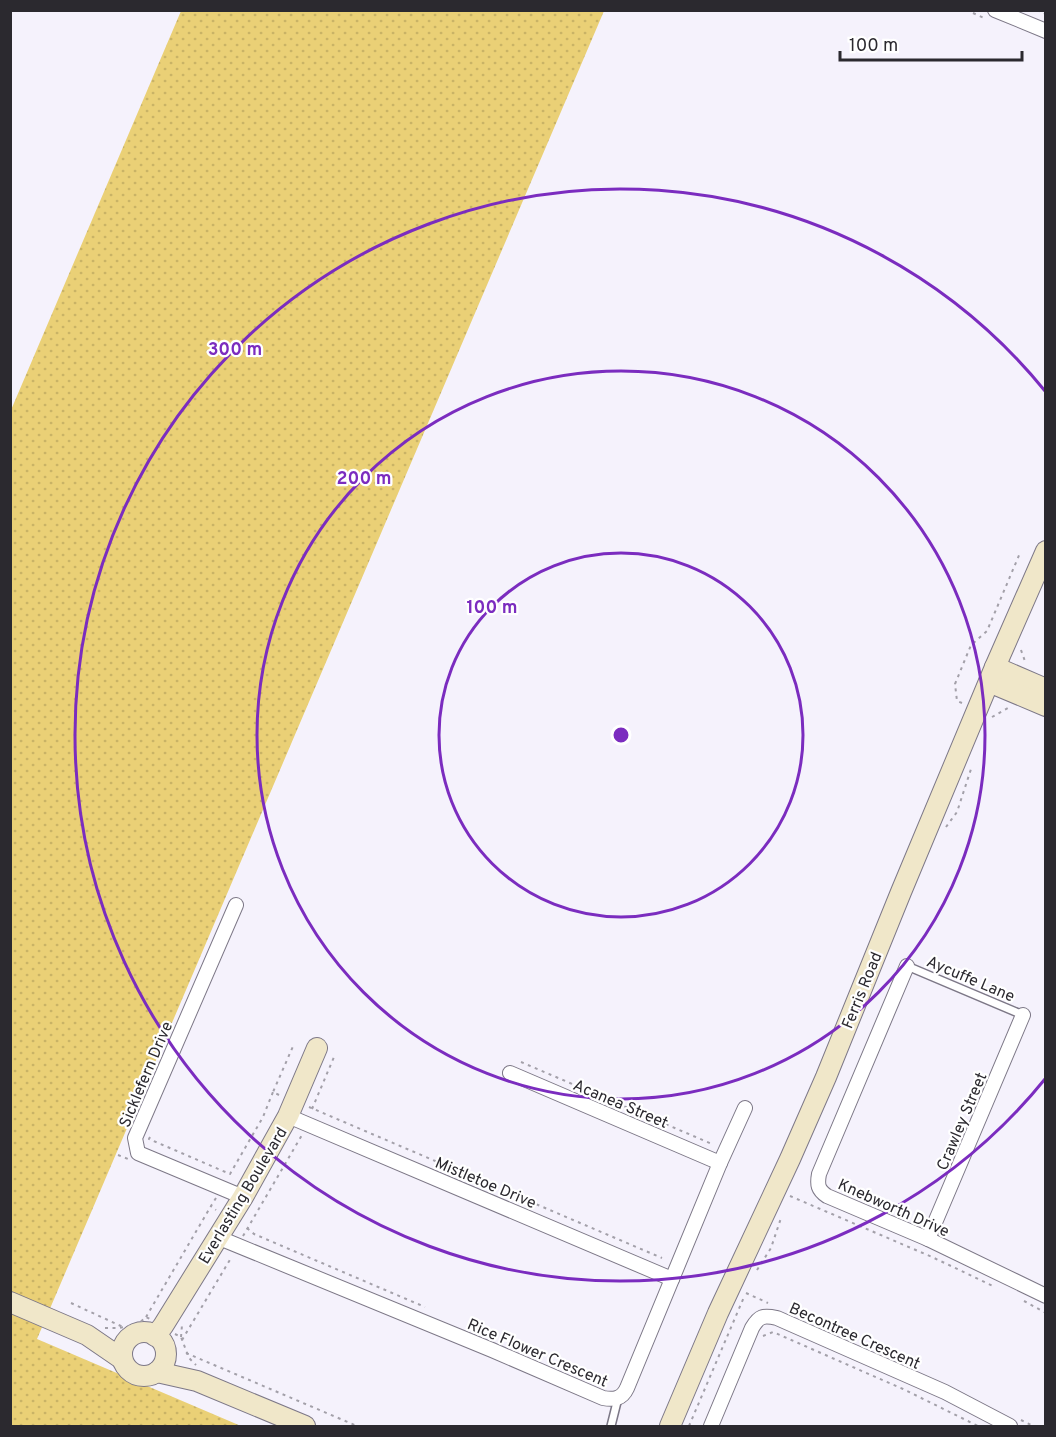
<svg xmlns="http://www.w3.org/2000/svg" width="1056" height="1437" viewBox="0 0 1056 1437" font-family="Overpass,sans-serif">
<defs>
<pattern id="grass-dots" width="8" height="8" patternUnits="userSpaceOnUse" patternTransform="scale(1.5)"><rect width="8" height="8" fill="#ead076"/><path d="M2 2h.1M6 6h.1" fill="none" stroke="#c9b366" stroke-width="1.8" stroke-linecap="round"/></pattern>
</defs>
<rect width="100%" height="100%" fill="#f5f2fc"/>
<path fill="url(#grass-dots)" d="M181,11h423l-567,1328 204,87h-230v-1016z"/>
<g fill="none" stroke-linecap="round" stroke-linejoin="round">
<g stroke="#7d7887" stroke-width="10">
<g id="lane">
<path d="M907,966l116,49"/>
<path d="M611,1426l7,-28"/>
</g>
</g>
<g stroke="#7d7887" stroke-width="16">
<g id="street">
<path d="M995,10l51,21"/>
<path d="M236,905l-101,233 3,15 105,44"/>
<path d="M907,966l-88,208c-2,11 -1,16 8,22l101,43 118,57"/>
<path d="M510,1073l210,90"/>
<path d="M288,1116l384,163"/>
<path d="M217,1237l275,113 111,48c11,2 19,1 24,-10l93,-225 25,-55"/>
<path d="M928,1239l95,-224"/>
<path d="M711,1426l41,-98c7,-12 11,-13 25,-10l168,74 65,34"/>
</g>
</g>
<g stroke="#7d7887" stroke-width="22">
<g id="secondary">
<path d="M995,667l51,22"/>
<path d="M989,682l57,24"/>
<path d="M10,1302l77,33 35,24"/>
<circle cx="144" cy="1354" r="22"/>
<path d="M155,1336l8,-10 80,-129 45,-81 29,-68"/>
<path d="M157,1372l40,9 108,45"/>
<path d="M670,1426l48,-113 72,-154 36,-82 75,-185 94,-225 51,-116"/>
</g>
</g>
<g stroke="#a3a0a9" stroke-width="2" stroke-dasharray="3 4.5" stroke-linecap="butt">
<path d="M1037,10l9,4"/>
<path d="M973,13l11,5"/>
<path d="M1021,650l5,14"/>
<path d="M962,703l-5,-2 -2,-17 16,-39 16,-14 33,-78"/>
<path d="M992,717l16,-9"/>
<path d="M946,827l11,-15 15,-46"/>
<path d="M521,1062l191,82"/>
<path d="M279,1095l-6,-3 21,-48"/>
<path d="M309,1107l353,151"/>
<path d="M312,1109l22,-52"/>
<path d="M150,1137l-1,2 81,35 33,-57 10,-25"/>
<path d="M118,1155l10,4"/>
<path d="M790,1196l142,61 61,29"/>
<path d="M216,1198l-5,8 5,4"/>
<path d="M247,1228l7,6 171,73"/>
<path d="M243,1236l59,-101"/>
<path d="M757,1270l14,-22 10,-30"/>
<path d="M746,1293l22,10"/>
<path d="M1024,1301l22,12"/>
<path d="M71,1303l52,24"/>
<path d="M146,1317l65,-111"/>
<path d="M105,1328h14l18,-3 9,-8 4,2"/>
<path d="M175,1334l6,3 8,21 7,7"/>
<path d="M763,1336l10,-4 130,57 75,37"/>
<path d="M181,1337l1,-12"/>
<path d="M182,1340l49,-82"/>
<path d="M186,1353l171,73"/>
<path d="M1021,1420l12,6"/>
<path d="M689,1426l55,-129"/>
</g>
<use href="#lane" stroke="#fff" stroke-width="7"/>
<use href="#street" stroke="#fff" stroke-width="14"/>
<use href="#secondary" stroke="#f0e7c9" stroke-width="20"/>
</g>
<g fill="none" stroke="#7b2cbf" stroke-width="3">
<circle cx="621" cy="735" r="182"/>
<circle cx="621" cy="735" r="364"/>
<path d="M1045 1079A546 546 0 1 1 1045 391"/>
</g>
<g text-anchor="middle" stroke-width="4.5" stroke-linejoin="round" paint-order="stroke">
<g font-size="16" fill="#2b292f" stroke="#fff">
<text transform="translate(971 978) rotate(23)" y="6">Aycuffe Lane</text>
<text transform="translate(861 990) rotate(-68)" y="6">Ferris Road</text>
<text transform="translate(145 1074) rotate(-67)" y="6">Sicklefern Drive</text>
<text transform="translate(621 1103) rotate(23)" y="6">Acanea Street</text>
<text transform="translate(961 1121) rotate(-67)" y="6">Crawley Street</text>
<text transform="translate(486 1182) rotate(23)" y="6">Mistletoe Drive</text>
<text transform="translate(242 1195) rotate(-59)" y="6">Everlasting Boulevard</text>
<text transform="translate(894 1207) rotate(24)" y="6">Knebworth Drive</text>
<text transform="translate(855 1335) rotate(24)" y="6">Becontree Crescent</text>
<text transform="translate(538 1352) rotate(23)" y="6">Rice Flower Crescent</text>
</g>
</g>
<circle cx="621" cy="735" r="9" fill="#7b2cbf" stroke="#fff" stroke-width="3"/>
<g font-size="18" text-anchor="middle" font-weight="bold" fill="#7b2cbf" stroke="#fff" stroke-width="4.5" stroke-linejoin="round" paint-order="stroke">
<text x="235" y="355">300 m</text>
<text x="364" y="484">200 m</text>
<text x="492" y="613">100 m</text>
</g>
<rect width="1056" height="1437" fill="none" stroke="#2b292f" stroke-width="24"/>
<path d="M840 51v9h182v-9" fill="none" stroke="#2b292f" stroke-width="3"/>
<text x="849" y="51" font-size="18" fill="#2b292f" stroke="#ffffff" stroke-width="4.5" paint-order="stroke">100 m</text>
</svg>
